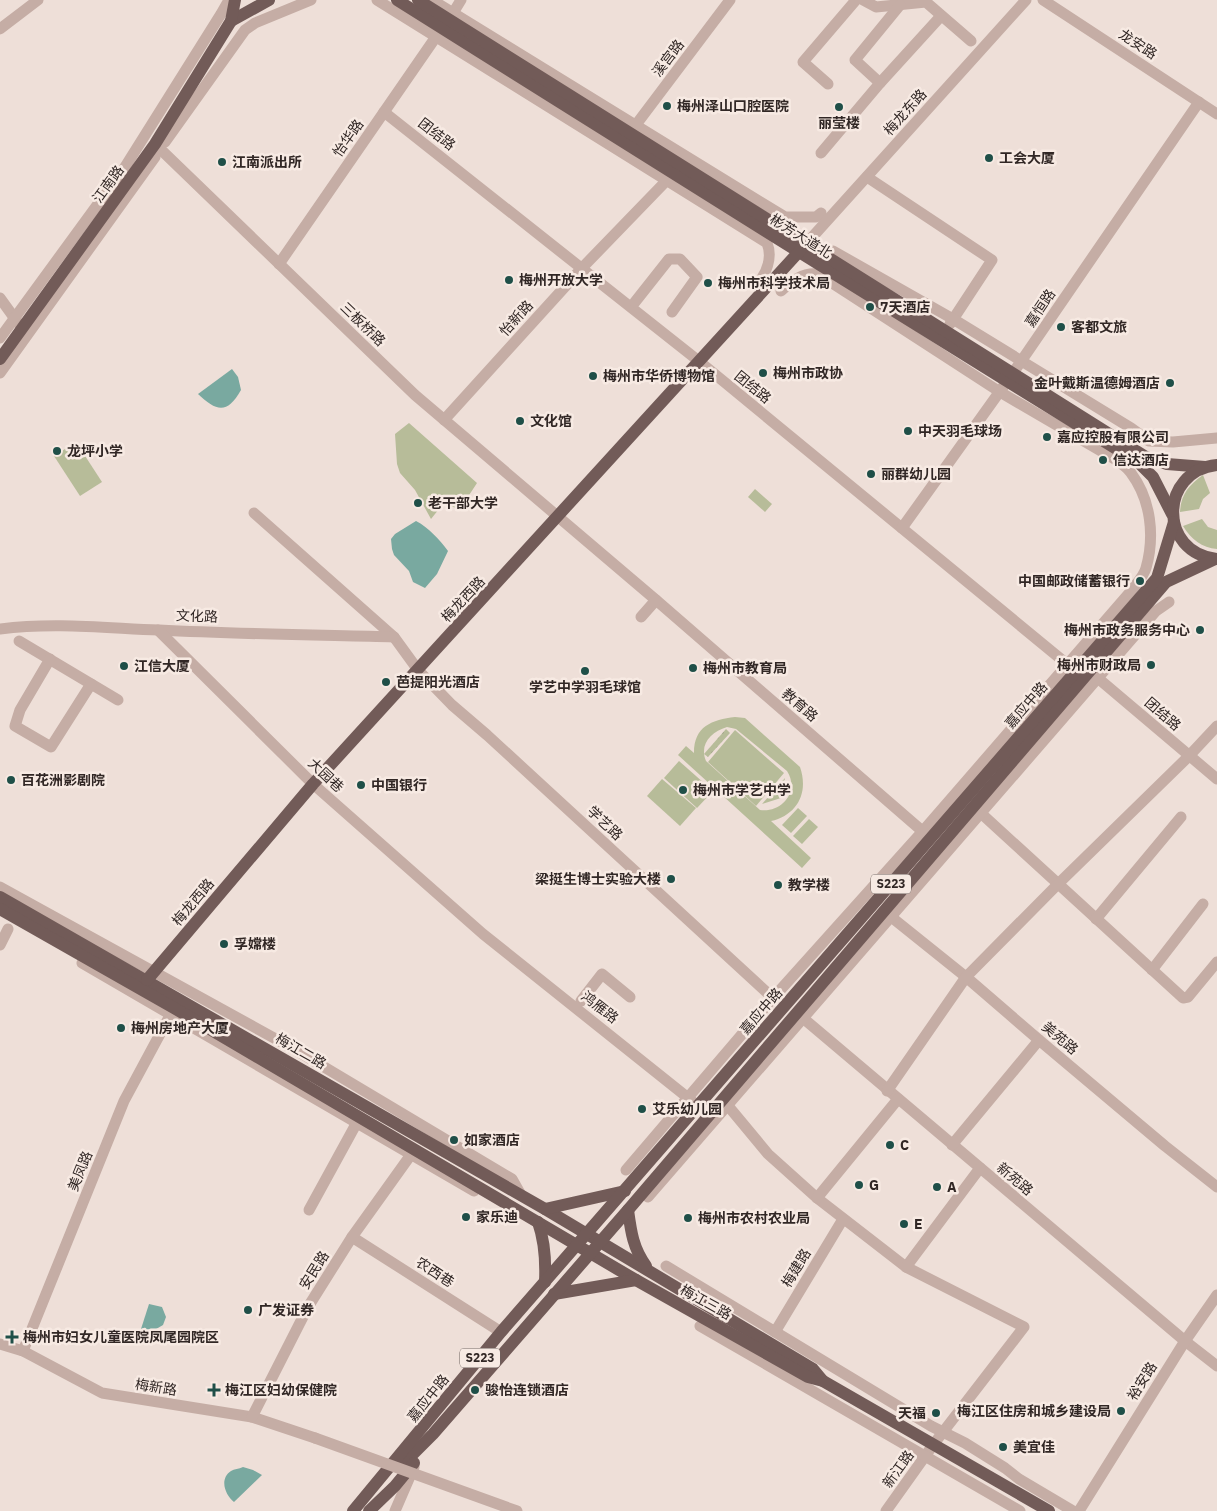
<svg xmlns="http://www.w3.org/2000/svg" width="1217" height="1511" viewBox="0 0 1217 1511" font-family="'IBM Plex Sans','Noto Sans SC',sans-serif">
<defs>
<pattern id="park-dots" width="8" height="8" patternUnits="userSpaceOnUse" patternTransform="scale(1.25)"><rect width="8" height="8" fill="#b7bc99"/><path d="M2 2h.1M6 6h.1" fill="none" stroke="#95997d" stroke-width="1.8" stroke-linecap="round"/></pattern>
</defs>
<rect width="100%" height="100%" fill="#eedfd8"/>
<g fill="#b7bc99" fill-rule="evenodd">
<path d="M409,423l68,60 -17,26 -17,-5 -12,15 -16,-29 -15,-17 -3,-9 -2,-30z"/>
<path d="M76,442l26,40 -22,14 -26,-40z"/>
<path d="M1203,475l7,18 -7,6 -4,10 -19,3c1,-18 9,-27 23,-37z"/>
<path d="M755,489l17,15 -7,8 -17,-15z"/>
<path d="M1202,519l6,8 9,3v19c-15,-1 -26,-10 -34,-23z"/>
<path d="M735,717l10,1 55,49c9,26 -3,48 -29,54l40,37 -9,10 -124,-113 8,-9 8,7c0,-27 18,-33 41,-36zM727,727l9,2 51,42c13,20 -5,42 -27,39l-54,-49c-7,-17 5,-29 21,-34z"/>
<path d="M735,730l49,43 -28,33 -48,-44z"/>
<path d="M679,761l34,30 -16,17 -33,-30z"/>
<path d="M785,778l-4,20 -19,6z"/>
<path d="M662,779l34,29 -16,18 -33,-30z"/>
<path d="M798,808l9,8 -16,17 -9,-8z"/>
<path d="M809,819l9,8 -16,17 -9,-8z"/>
</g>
<path fill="url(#park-dots)" d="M726,729l4,4 -22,24 -4,-3z"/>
<g fill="#79a9a0">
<path d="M232,369l6,8 3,13c-14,25 -25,21 -43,4z"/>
<path d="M416,521c12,6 24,19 32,30l-11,23 -12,14 -12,-6 -4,-11 -15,-16 -2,-6 -1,-10 4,-5z"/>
<path d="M149,1304l13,3 4,10 -3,8 -12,7 -10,-3z"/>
<path d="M243,1467l10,3 9,5 -28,27c-9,-7 -15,-23 -3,-31 3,-2 8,-2 12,-4z"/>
</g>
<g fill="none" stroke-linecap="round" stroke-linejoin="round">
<g stroke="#c5ada5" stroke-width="11">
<path d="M377,0l390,243c6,15 -1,31 -11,43"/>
<path d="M432,0l353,217h31l5,-4"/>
<path d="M863,0l13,7 50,-5 45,39"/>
<path d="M1043,0l174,114"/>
<path d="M450,18l11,-18"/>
<path d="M0,29l38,-29"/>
<path d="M880,83l-25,-23 45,-55"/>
<path d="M828,84l-25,-22 53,-62"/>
<path d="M384,112l316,250 373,307"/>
<path d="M632,130l98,-130"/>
<path d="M165,142l80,-112 10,-7 56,-23"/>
<path d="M155,144l260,251 241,205 272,236"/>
<path d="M821,153l59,-70 61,-67"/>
<path d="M867,177l125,83 -42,64"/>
<path d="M806,244l220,-244"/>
<path d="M833,251l120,68 178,109 18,13 24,1 44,-4"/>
<path d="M279,264l161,-233"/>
<path d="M0,298l18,25"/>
<path d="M635,302l34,-43h11l17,18 -25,35"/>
<path d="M0,338l125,-171 96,-153 8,-14"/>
<path d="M0,373l155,-216"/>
<path d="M444,420l138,-152 89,-92"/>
<path d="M254,513l140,124 24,33 34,35 35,30 286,263"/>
<path d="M902,528l111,-155 186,-271"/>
<path d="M641,617l15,-17"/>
<path d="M0,629c53,-7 106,-1 159,1 78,4 157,5 235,7"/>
<path d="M158,630l155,154 170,150 209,167"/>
<path d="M19,641l99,59"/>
<path d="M50,659l-30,51 -5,16 36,21 40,-63"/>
<path d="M1093,674l124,105"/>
<path d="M984,816l199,182 5,-1 29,-35"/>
<path d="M0,887l294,162 218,130 9,16"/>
<path d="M885,912l81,65 73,63 126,106 52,41"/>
<path d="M1096,919l85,-102"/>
<path d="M0,945l8,-16"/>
<path d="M82,963l392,228"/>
<path d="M1152,970l51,-66"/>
<path d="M581,1001l21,-27 28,23"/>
<path d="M797,1013l388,328 32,25"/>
<path d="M887,1091l79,-114 92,-93 130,-127 29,-31"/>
<path d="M729,1107l39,47 49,44 89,69 118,60 -91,118 -47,66"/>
<path d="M952,1145l87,-105"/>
<path d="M626,1170l147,-172 150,-167 208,-240c5,-7 13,-15 15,-23 9,-32 5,-68 -15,-95 -4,-6 -12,-11 -18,-15l-113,-66 -182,-118c-15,-2 -26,7 -37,17"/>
<path d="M648,1197l508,-586 13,-9"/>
<path d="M817,1198l81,-99"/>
<path d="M309,1210l46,-84"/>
<path d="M352,1237l149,95"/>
<path d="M666,1266l265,160 34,17 40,25 14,11 54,32"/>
<path d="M906,1267l74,-99"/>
<path d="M700,1326l320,185"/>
<path d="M775,1332l68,-113"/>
<path d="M0,1344l23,7 79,42 150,24 63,21"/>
<path d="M23,1351l101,-250 50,-93"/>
<path d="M252,1417l56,-110 44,-70 58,-81 7,-4"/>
<path d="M395,1511l19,-44"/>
<path d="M1079,1511l106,-170 32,-46"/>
</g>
<g stroke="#725b58" stroke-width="12">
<path d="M397,0l402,252 340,211 14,14 19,37"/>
<path d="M418,0l728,457 21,7 38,3"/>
<path d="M231,21l38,-21"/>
<path d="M0,359l155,-215 76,-123 4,-21"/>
<path d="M1217,559c-59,-6 -58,-88 0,-94"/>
<path d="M0,897l545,312 268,160 10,12"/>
<path d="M0,909l174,99 462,272 172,97 15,4 226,130"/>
<path d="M147,980l166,-196 493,-540"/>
<path d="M545,1209l80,-18"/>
<path d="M628,1210c3,22 5,38 18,56"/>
<path d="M538,1222c7,20 8,38 7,60"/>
<path d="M554,1294l82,-14"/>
<path d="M402,1465l31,-31 195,-224 538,-628 49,-23"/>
<path d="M353,1511l148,-179 656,-754 17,-56"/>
<path d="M369,1511l26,-25 19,-23"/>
</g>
<path stroke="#c5ada5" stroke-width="11" d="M315,1438l202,73"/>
</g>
<g fill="#1f4f48" stroke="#f7eae3" stroke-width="2">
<circle cx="667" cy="106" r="5"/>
<circle cx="839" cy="107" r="5"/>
<circle cx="989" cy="158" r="5"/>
<circle cx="222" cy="162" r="5"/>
<circle cx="509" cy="280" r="5"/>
<circle cx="708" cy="283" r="5"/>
<circle cx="870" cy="307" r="5"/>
<circle cx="1061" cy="327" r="5"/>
<circle cx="763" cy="373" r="5"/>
<circle cx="593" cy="376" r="5"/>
<circle cx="1170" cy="383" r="5"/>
<circle cx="520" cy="421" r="5"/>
<circle cx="908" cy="431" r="5"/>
<circle cx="1047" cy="437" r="5"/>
<circle cx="57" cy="451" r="5"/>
<circle cx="1103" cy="460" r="5"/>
<circle cx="871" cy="474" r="5"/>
<circle cx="418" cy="503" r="5"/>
<circle cx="1140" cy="581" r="5"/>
<circle cx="1200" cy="630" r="5"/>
<circle cx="1151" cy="665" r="5"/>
<circle cx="124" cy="666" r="5"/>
<circle cx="693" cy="668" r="5"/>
<circle cx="585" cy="671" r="5"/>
<circle cx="386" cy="682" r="5"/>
<circle cx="11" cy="780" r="5"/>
<circle cx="361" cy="785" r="5"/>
<circle cx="683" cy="790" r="5"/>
<circle cx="671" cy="879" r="5"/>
<circle cx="778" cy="885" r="5"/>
<circle cx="224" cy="944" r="5"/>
<circle cx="121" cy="1028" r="5"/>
<circle cx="642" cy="1109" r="5"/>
<circle cx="454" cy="1140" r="5"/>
<circle cx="890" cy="1145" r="5"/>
<circle cx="859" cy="1185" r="5"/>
<circle cx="937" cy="1187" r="5"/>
<circle cx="466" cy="1217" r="5"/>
<circle cx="688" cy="1218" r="5"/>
<circle cx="904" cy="1224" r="5"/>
<circle cx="248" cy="1310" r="5"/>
<path d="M9.5 1329.5h5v5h5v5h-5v5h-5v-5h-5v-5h5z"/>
<path d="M211.5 1382.5h5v5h5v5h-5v5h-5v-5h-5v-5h5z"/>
<circle cx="475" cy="1390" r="5"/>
<circle cx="1121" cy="1411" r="5"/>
<circle cx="936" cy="1413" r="5"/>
<circle cx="1003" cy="1447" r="5"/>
</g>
<g text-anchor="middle" stroke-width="5" stroke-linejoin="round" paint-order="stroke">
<g fill="#f7eae3" stroke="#6c625e" stroke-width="1">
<rect x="871" y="874.5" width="40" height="19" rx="4"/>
<rect x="460" y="1348.5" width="40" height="19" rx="4"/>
</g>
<g font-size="12" font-weight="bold" fill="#312725">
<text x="891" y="888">S223</text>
<text x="480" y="1362">S223</text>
</g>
<g font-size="14" fill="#312725" stroke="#f7eae3">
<text transform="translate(1138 44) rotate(33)" y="5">龙安路</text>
<text transform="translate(668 58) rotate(-53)" y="5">溪宫路</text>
<text transform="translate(905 112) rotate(-48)" y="5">梅龙东路</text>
<text transform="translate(437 134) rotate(38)" y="5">团结路</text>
<text transform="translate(348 138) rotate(-55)" y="5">怡华路</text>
<text transform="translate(108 184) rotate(-54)" y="5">江南路</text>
<text transform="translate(801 236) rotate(32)" y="5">彬芳大道北</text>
<text transform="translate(1040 308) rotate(-56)" y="5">嘉恒路</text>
<text transform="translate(516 318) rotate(-48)" y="5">怡新路</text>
<text transform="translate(363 324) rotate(44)" y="5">三板桥路</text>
<text transform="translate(753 387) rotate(39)" y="5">团结路</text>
<text transform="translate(463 599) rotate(-47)" y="5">梅龙西路</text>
<text transform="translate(197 616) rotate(2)" y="5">文化路</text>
<text transform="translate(800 705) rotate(41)" y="5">教育路</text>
<text transform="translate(1026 705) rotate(-49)" y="5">嘉应中路</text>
<text transform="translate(1163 714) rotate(41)" y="5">团结路</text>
<text transform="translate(326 775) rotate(43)" y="5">大园巷</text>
<text transform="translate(605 823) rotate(43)" y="5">学艺路</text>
<text transform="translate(193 902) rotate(-50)" y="5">梅龙西路</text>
<text transform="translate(600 1007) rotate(38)" y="5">鸿雁路</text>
<text transform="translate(761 1011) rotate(-49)" y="5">嘉应中路</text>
<text transform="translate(1060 1038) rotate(40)" y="5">美苑路</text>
<text transform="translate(301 1051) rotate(30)" y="5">梅江二路</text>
<text transform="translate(80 1171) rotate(-68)" y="5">美凤路</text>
<text transform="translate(1015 1179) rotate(40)" y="5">新苑路</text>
<text transform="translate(796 1268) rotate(-59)" y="5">梅建路</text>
<text transform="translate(314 1270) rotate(-58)" y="5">安民路</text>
<text transform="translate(435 1272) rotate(33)" y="5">农西巷</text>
<text transform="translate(706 1302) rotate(29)" y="5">梅江三路</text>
<text transform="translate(1142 1381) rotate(-58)" y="5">裕安路</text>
<text transform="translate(156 1387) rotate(9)" y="5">梅新路</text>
<text transform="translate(428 1398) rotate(-51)" y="5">嘉应中路</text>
<text transform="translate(898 1469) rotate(-54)" y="5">新江路</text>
</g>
<g font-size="14" font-weight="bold" fill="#312725" stroke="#f7eae3" text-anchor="start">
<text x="677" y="111">梅州泽山口腔医院</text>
<text x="839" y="128" text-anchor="middle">丽莹楼</text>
<text x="999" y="163">工会大厦</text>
<text x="232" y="167">江南派出所</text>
<text x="519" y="285">梅州开放大学</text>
<text x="718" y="288">梅州市科学技术局</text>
<text x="880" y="312">7天酒店</text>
<text x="1071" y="332">客都文旅</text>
<text x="773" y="378">梅州市政协</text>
<text x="603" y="381">梅州市华侨博物馆</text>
<text x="1160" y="388" text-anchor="end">金叶戴斯温德姆酒店</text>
<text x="530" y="426">文化馆</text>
<text x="918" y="436">中天羽毛球场</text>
<text x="1057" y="442">嘉应控股有限公司</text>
<text x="67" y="456">龙坪小学</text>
<text x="1113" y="465">信达酒店</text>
<text x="881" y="479">丽群幼儿园</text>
<text x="428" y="508">老干部大学</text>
<text x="1130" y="586" text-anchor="end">中国邮政储蓄银行</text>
<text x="1190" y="635" text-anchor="end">梅州市政务服务中心</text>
<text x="1141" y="670" text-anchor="end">梅州市财政局</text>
<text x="134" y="671">江信大厦</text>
<text x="703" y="673">梅州市教育局</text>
<text x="396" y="687">芭提阳光酒店</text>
<text x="585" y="692" text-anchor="middle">学艺中学羽毛球馆</text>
<text x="21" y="785">百花洲影剧院</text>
<text x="371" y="790">中国银行</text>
<text x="693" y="795">梅州市学艺中学</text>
<text x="661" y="884" text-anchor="end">梁挺生博士实验大楼</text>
<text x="788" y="890">教学楼</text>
<text x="234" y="949">孚嫦楼</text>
<text x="131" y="1033">梅州房地产大厦</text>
<text x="652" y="1114">艾乐幼儿园</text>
<text x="464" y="1145">如家酒店</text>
<text x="900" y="1150">C</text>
<text x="869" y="1190">G</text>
<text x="947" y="1192">A</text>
<text x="476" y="1222">家乐迪</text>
<text x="698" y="1223">梅州市农村农业局</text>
<text x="914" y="1229">E</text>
<text x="258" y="1315">广发证券</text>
<text x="23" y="1342">梅州市妇女儿童医院凤尾园院区</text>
<text x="225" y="1395">梅江区妇幼保健院</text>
<text x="485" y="1395">骏怡连锁酒店</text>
<text x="1111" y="1416" text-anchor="end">梅江区住房和城乡建设局</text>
<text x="926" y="1418" text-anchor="end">天福</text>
<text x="1013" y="1452">美宜佳</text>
</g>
</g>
</svg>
